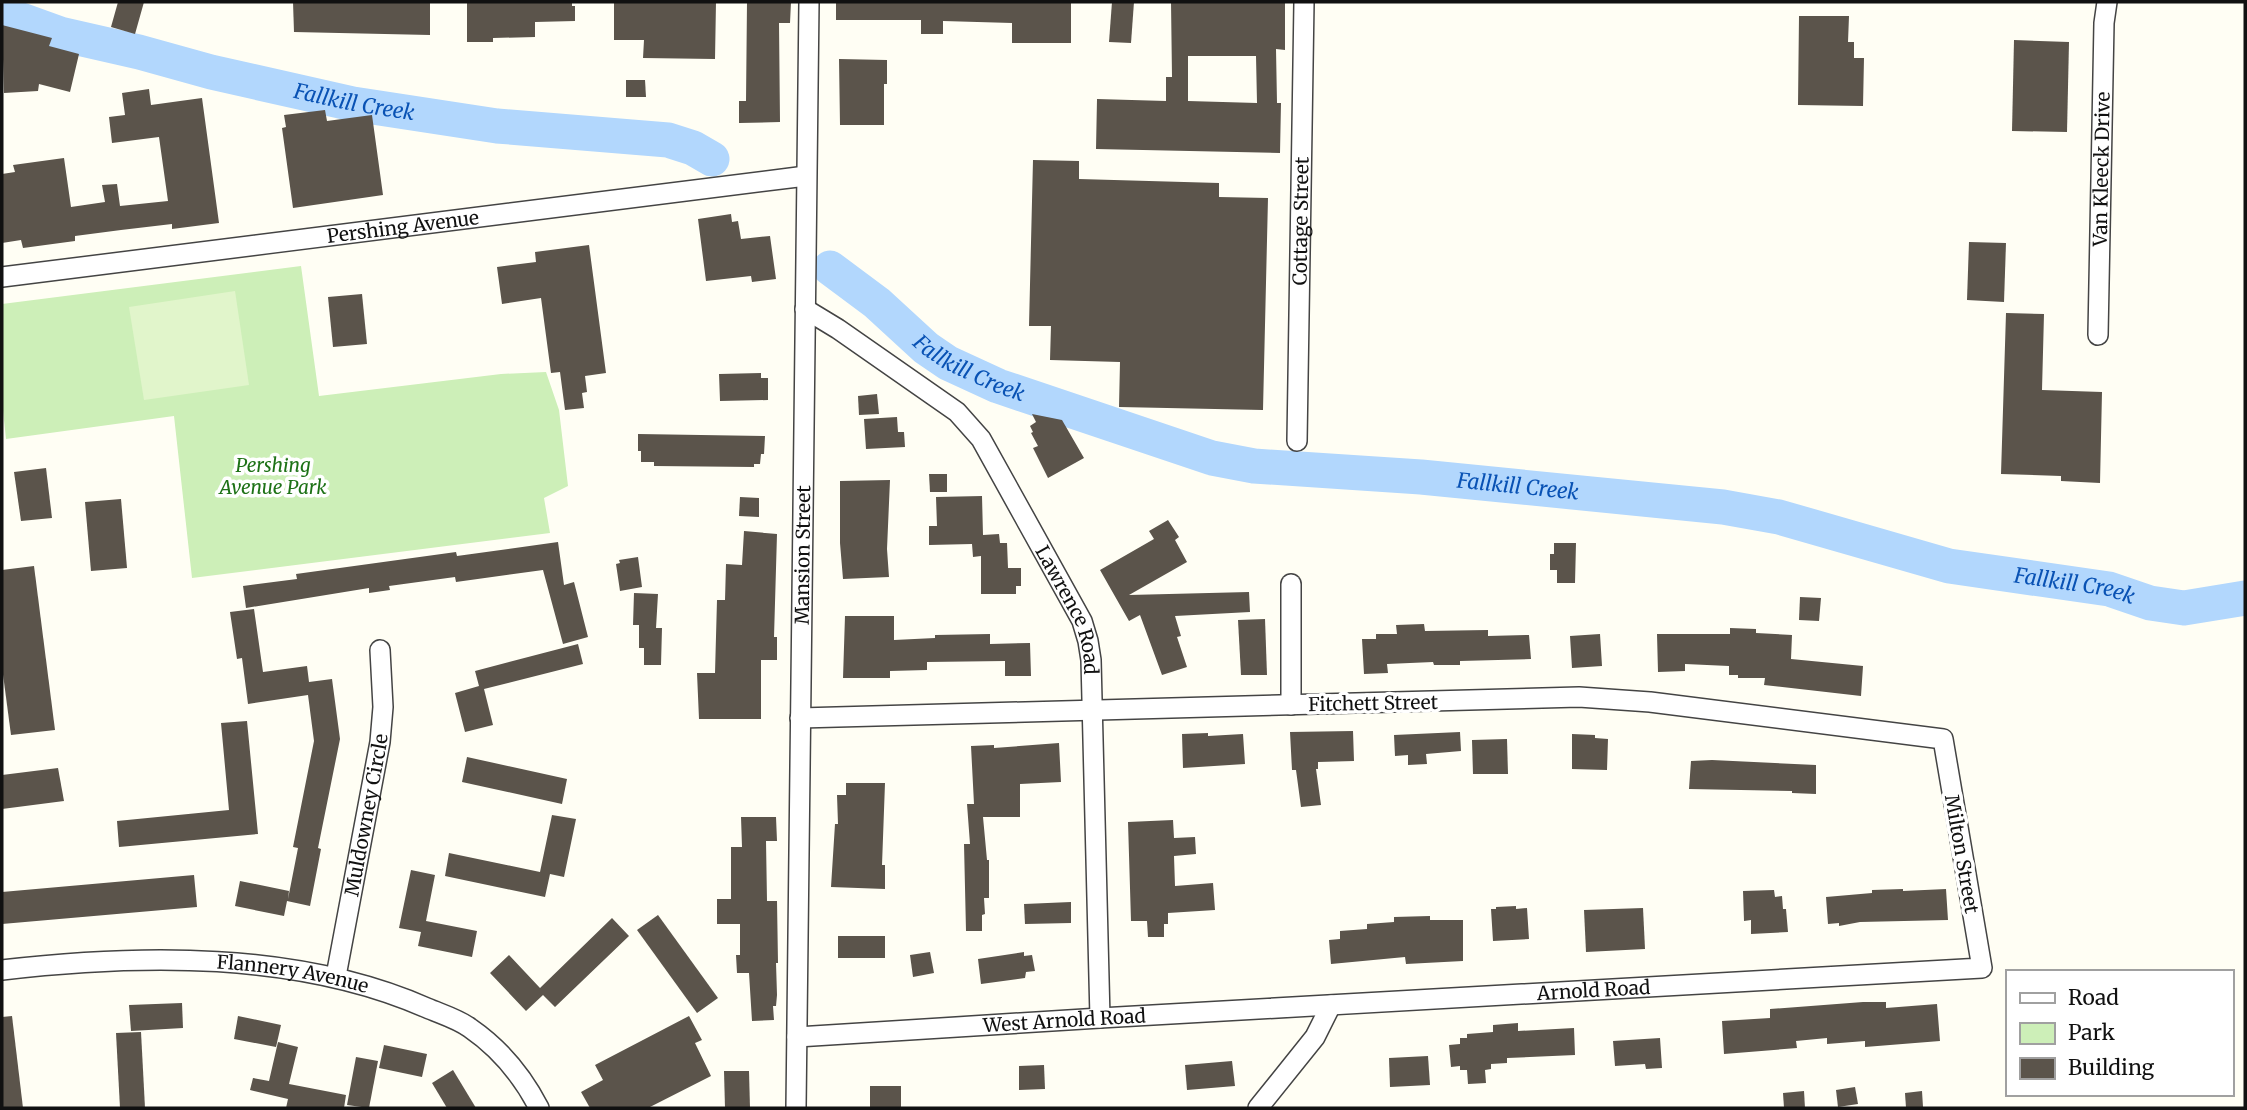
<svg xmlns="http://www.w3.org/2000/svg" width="2247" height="1110" viewBox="0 0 2247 1110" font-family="Merriweather,serif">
<rect width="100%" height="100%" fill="#fffef4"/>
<path fill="#cdefb8" d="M301,266l18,130 182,-22 45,-2 13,38 9,76 -24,12 6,35 -358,45 -18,-162 -168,23 -4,-38v-97z"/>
<path fill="#e1f5cb" d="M235,291l14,94 -105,15 -15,-93z"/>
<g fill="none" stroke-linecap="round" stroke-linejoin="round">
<g stroke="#b2d7fd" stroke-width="35">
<path id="s1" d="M2,13l58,21 79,18 72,20 142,32 144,22 171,14 25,8 19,11"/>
<path id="s2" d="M830,268l47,35 49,45 22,15 50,23 214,72 42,8 167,11 302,30 56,10 170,49 160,23 41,14 34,5 61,-10"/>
</g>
</g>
<g fill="#5b544b" fill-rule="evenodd">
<path d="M118,2h26l-9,32 -24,-7z"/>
<path d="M293,2h137v33l-136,-3z"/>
<path d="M467,2h105v4h3v15l-40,1v15l-42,1v4h-26z"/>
<path d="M614,2h102l-1,57 -72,-1 1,-18h-30z"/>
<path d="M747,2h44l-1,21h-11l1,99 -41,1v-22h7z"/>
<path d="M836,2h235v41h-59v-20l-69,-2v13h-22v-14h-85z"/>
<path d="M1112,2h22l-3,41 -22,-1z"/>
<path d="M1171,2h114v48l-9,-1 1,54h4l-1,50 -184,-4 1,-50 69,2v-24h6zM1188,56h68l1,47 -69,-2z"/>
<path d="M1799,16h50l-1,26h6v16h10l-1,48 -65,-1z"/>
<path d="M2,25l50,13 -3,8 30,8 -9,38 -31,-8 -1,7 -34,2z"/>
<path d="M2014,40l55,2 -2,90 -55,-1z"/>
<path d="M839,59l48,1v24h-3v41h-44z"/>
<path d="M626,80h19l1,17h-20z"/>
<path d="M149,89l2,16 51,-7 17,125 -47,6v-5l-51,6 -46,6v5l-52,7 -2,-8 -19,3v-69l13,-2 -2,-7 51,-7 7,49 34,-5 -3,-17 15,-1 3,22 48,-5 -9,-64 -47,6 -3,-26 16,-2 -3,-22z"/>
<path d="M325,110l2,11 45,-6 11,80 -90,13 -11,-80 4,-1 -2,-12z"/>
<path d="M1033,160l46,1v18l140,4v14l49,1 -5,212 -144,-3 1,-45 -70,-2 1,-34h-22z"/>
<path d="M731,214l1,8 6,-1 3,18 29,-3 6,43 -24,3 -1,-6 -45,5 -8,-62z"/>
<path d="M1969,242l37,1 -2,59 -37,-2z"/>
<path d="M589,245l17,128 -21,3 2,16 -5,1 2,15 -19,2 -5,-38 -9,1 -10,-75 -39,6 -5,-37 39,-5 -1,-10z"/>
<path d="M362,294l5,50 -34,3 -5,-50z"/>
<path d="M2006,313l38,1 -2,76 60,2 -2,91 -39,-2v-5l-60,-2z"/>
<path d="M761,373v5h7v22l-48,1 -1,-27z"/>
<path d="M877,394l2,20 -20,1 -1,-19z"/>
<path d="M1032,414l30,6 22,38 -36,20 -15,-30 5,-2 -7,-13 2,-1 -3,-6 6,-4z"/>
<path d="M897,417l1,15h6l1,15 -39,2 -2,-30z"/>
<path d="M638,434l127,2 -1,18h-3l-1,10h-6v3l-100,-1v-4h-13v-11h-3z"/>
<path d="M46,468l6,50 -31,3 -7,-49z"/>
<path d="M929,474h18v18h-17z"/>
<path d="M890,480l-3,69 2,28 -46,2 -3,-36v-62z"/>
<path d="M982,496l1,39 16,-1 1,9h7l1,25h13v18h-5v8h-35v-38l-8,1 -1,-13 -43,1v-19h8l-1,-29z"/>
<path d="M740,497l19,1v19l-20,-1z"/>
<path d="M121,499l6,69 -36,3 -6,-69z"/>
<path d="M1168,520l11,17 -4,3 12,22 -58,33 120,-3 1,20 -75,4 6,20 -4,1 10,30 -25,8 -22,-60 -11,6 -29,-51 54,-31 -5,-8z"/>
<path d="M744,531l33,3 -3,103h3v23h-16v59h-62l-2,-46h18l2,-73h8l1,-36 16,1z"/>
<path d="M558,542l6,43 10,-3 14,55 -25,7 -20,-74 -87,12 -1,-5 -66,9 1,4 -21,3v-5l-123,20 -3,-22 54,-7 -1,-5 160,-22 1,4z"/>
<path d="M1554,543h22l-1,40h-18v-13h-7v-16h4z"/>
<path d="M638,557l4,30 -22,4 -4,-27 4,-1 -1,-3z"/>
<path d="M34,566l21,164 -44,5 -9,-68v-97z"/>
<path d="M634,593l24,1 -2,34h6l-1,37h-17v-17h-5v-23h-6z"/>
<path d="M1800,597l21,1 -2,23 -20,-1z"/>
<path d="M254,609l9,63 44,-6 2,16 23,-3 8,60 -22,109 3,1 -11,57 -23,-5 -3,15 -49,-10 5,-25 49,10 -1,8 10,-51 -5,-1 21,-106 -6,-46 -60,9 -6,-46 -5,1 -7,-47z"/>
<path d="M845,616h49v24l41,-2v-3l55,-1v10l40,-1 1,33h-26v-15l-78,1v8l-37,1v7h-47z"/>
<path d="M1265,619l2,56h-26l-3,-55z"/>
<path d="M1424,624l1,7 63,-1v6l41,-1 2,24 -71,2v4h-26l-1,-3 -46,2 1,9 -24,1 -2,-35h14v-5h21l-1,-9z"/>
<path d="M1730,628l26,1v4l36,2 -1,24 72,7 -2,30 -97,-11 1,-7h-27v-3h-9v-9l-44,-2v7l-27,1 -1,-38h73z"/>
<path d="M1600,634l2,32 -30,2 -2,-32z"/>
<path d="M578,644l5,20 -99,25 9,36 -28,7 -10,-39 24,-7 -4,-15z"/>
<path d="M247,721l11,113 -139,13 -2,-26 112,-11 -8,-87z"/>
<path d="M1353,731l1,30 -36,1v7h-2l5,36 -20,2 -5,-37h-4l-2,-38z"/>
<path d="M1460,732l1,19 -35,3 1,10 -19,1v-10l-13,1 -1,-21z"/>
<path d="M1208,733v3l35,-2 2,30 -62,4 -1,-34z"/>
<path d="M1572,734l23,1v3l13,1 -1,31 -35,-1z"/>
<path d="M1507,739l1,35h-35l-1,-34z"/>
<path d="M1059,743l2,39 -41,2v33h-37l4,43h2v38h-5l1,16 -3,1v16h-16l-2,-87h6l-3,-40h7l-3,-58 23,-1v3z"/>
<path d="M467,757l100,22 -5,25 -100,-22z"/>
<path d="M1712,760l104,5v29l-24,-1v-2l-103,-2 2,-28z"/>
<path d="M58,768l6,33 -62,8v-34z"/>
<path d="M846,783h39l-3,82h3v24l-54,-2 4,-63h3l-1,-29h9z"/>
<path d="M552,815l24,4 -12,58 -14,-3 -5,23 -100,-21 4,-23 91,19z"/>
<path d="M741,817h35l1,24h-11l1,60h10l1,62h-2l1,32 -1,11h-3l1,14 -22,1 -3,-48h-12l-1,-18h4v-31h-23v-25h14v-52h11z"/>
<path d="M1173,820l1,18 21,-1 1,17 -22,2 1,30 38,-3 2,27 -47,3v11h-4v13h-16l-1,-16h-16l-3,-99z"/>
<path d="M411,870l24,5 -9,46 51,10 -5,26 -54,-11 3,-14 -22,-4z"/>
<path d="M194,875l3,32 -195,17v-32z"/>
<path d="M1903,889v2l43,-2 2,31 -88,2 -21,4v-3l-11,1 -2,-27 46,-4v-3z"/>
<path d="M1774,890l1,7 7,-1 1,13h3l2,23 -37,2v-14l-7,1 -1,-30z"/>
<path d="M1071,902v21l-46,1 -1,-20z"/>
<path d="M1516,906v3l11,-1 2,31 -36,2 -2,-32h5v-2z"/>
<path d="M1643,908l2,41 -59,3 -2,-42z"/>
<path d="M658,915l60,83 -21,15 -60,-83z"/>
<path d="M1430,916v4h33v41l-57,3 -1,-7 -74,7 -2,-24 11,-1v-8l27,-2v-5l27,-2v-5z"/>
<path d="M612,918l17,18 -74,71 -12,-12 -17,16 -36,-38 19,-18 31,33z"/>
<rect x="838" y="936" width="47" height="22"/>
<path d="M930,952l4,21 -21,4 -3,-22z"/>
<path d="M1024,952v4l8,-1 3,16 -9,1 -1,6 -44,6 -3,-25z"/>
<path d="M1863,1002h23v6l51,-4 3,37 -75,6v-6l-38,3v-6l-31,3 1,7 -73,6 -2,-33 48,-3v-9z"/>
<path d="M182,1003l1,25 -52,3 -2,-26z"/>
<path d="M12,1016l11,92h-20l-1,-13v-78z"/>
<path d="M238,1016l43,9 -5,22 -42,-8z"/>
<path d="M689,1016l13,24 -7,3 16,33 -63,32h-58l-9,-16 22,-12 -8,-15z"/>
<path d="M1518,1023v8l56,-3 1,27 -68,3v5l-16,1v5l-6,1 1,13 -18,1 -1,-14h-7v-4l-9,1 -2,-22 11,-1v-6h7v-4l26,-2v-7z"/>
<path d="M141,1032l4,76h-25l-4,-75z"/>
<path d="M1660,1038l2,30 -16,1 -1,-5 -30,2 -2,-25z"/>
<path d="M278,1042l20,5 -9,37 57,11 -2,13h-58l2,-9 -38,-9 3,-12 16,3z"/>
<path d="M384,1045l43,9 -5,23 -43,-9z"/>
<path d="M1428,1056l2,29 -40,2 -1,-29z"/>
<path d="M356,1057l22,4 -9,47 -22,-3z"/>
<path d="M1232,1061l3,25 -48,4 -2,-25z"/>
<path d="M1044,1065l1,24 -26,1v-24z"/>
<path d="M453,1070l23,38h-29l-15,-25z"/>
<path d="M724,1071h25l1,37h-25z"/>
<rect x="870" y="1086" width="31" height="22"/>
<path d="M1855,1087l3,17 -20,3 -2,-17z"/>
<path d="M1804,1091l1,17h-21l-1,-15z"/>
<path d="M1922,1091l1,16 -17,1 -1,-15z"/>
</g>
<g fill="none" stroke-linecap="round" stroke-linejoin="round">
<g stroke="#444" stroke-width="22">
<g id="minor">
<path id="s3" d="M2,277l804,-101"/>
<path id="s4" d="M805,309l33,20 119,83 24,27 101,182 6,20 3,19 9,358"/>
<path id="s5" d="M2098,335l6,-312 3,-21"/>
<path id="s6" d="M1297,441l7,-439"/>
<path d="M1291,705v-121"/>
<path id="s7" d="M2,970c137,-16 296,-19 425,38 14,6 31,11 43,20 29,20 53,49 69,80"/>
<path id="s8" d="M336,976l44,-234 3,-35 -3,-57"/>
<path id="s9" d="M797,1037l303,-19 882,-50 -39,-229 -293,-37 -71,-5 -779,21"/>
<path id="s10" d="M796,1108l13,-1106"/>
<path d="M1258,1108l57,-71 16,-32"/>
</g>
</g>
<use href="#minor" stroke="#fff" stroke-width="19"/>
</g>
<g text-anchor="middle" stroke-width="7" stroke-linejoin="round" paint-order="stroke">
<g font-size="19" fill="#111" stroke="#fff">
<text dy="7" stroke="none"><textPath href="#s5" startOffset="166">Van Kleeck Drive</textPath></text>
<text dy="7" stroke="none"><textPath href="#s6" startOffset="220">Cottage Street</textPath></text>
<text dy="7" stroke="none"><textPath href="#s3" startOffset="404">Pershing Avenue</textPath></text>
<text dy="7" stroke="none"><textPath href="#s10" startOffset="553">Mansion Street</textPath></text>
<text dy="7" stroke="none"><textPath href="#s4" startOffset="413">Lawrence Road</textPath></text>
<text transform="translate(1373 703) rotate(-1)" y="7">Fitchett Street</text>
<text dy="7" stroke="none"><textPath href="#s8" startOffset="164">Muldowney Circle</textPath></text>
<text transform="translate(1962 854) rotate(80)" y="7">Milton Street</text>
<text dy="7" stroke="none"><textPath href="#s7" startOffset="292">Flannery Avenue</textPath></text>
<text dy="7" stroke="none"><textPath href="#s9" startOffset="798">Arnold Road</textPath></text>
<text dy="7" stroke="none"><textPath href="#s9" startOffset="268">West Arnold Road</textPath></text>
</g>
<g font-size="19" font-style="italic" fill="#1e7217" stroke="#fff">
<text x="273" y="472">Pershing<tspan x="273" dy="22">Avenue Park</tspan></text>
</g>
<g font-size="21" font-style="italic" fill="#0952b4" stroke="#fff">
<text dy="7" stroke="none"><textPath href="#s1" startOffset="364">Fallkill Creek</textPath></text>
<text dy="7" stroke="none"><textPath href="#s2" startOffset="173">Fallkill Creek</textPath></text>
<text dy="7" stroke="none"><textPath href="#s2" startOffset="740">Fallkill Creek</textPath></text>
<text dy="7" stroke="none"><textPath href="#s2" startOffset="1307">Fallkill Creek</textPath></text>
</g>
</g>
<rect width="2247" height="1110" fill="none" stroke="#111111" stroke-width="7"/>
<rect x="2006" y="970" width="228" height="126" fill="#ffffff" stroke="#a0a0a0" stroke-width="2"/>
<rect x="2020" y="993" width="35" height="10" fill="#ffffff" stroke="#a0a0a0" stroke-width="2"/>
<text x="2068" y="1005" font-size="21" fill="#111111">Road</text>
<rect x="2020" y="1023" width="35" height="21" fill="#cdefb8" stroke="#a0a0a0" stroke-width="2"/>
<text x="2068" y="1040" font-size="21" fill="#111111">Park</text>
<rect x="2020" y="1058" width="35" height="21" fill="#5b544b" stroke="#a0a0a0" stroke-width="2"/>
<text x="2068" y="1075" font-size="21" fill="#111111">Building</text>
</svg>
